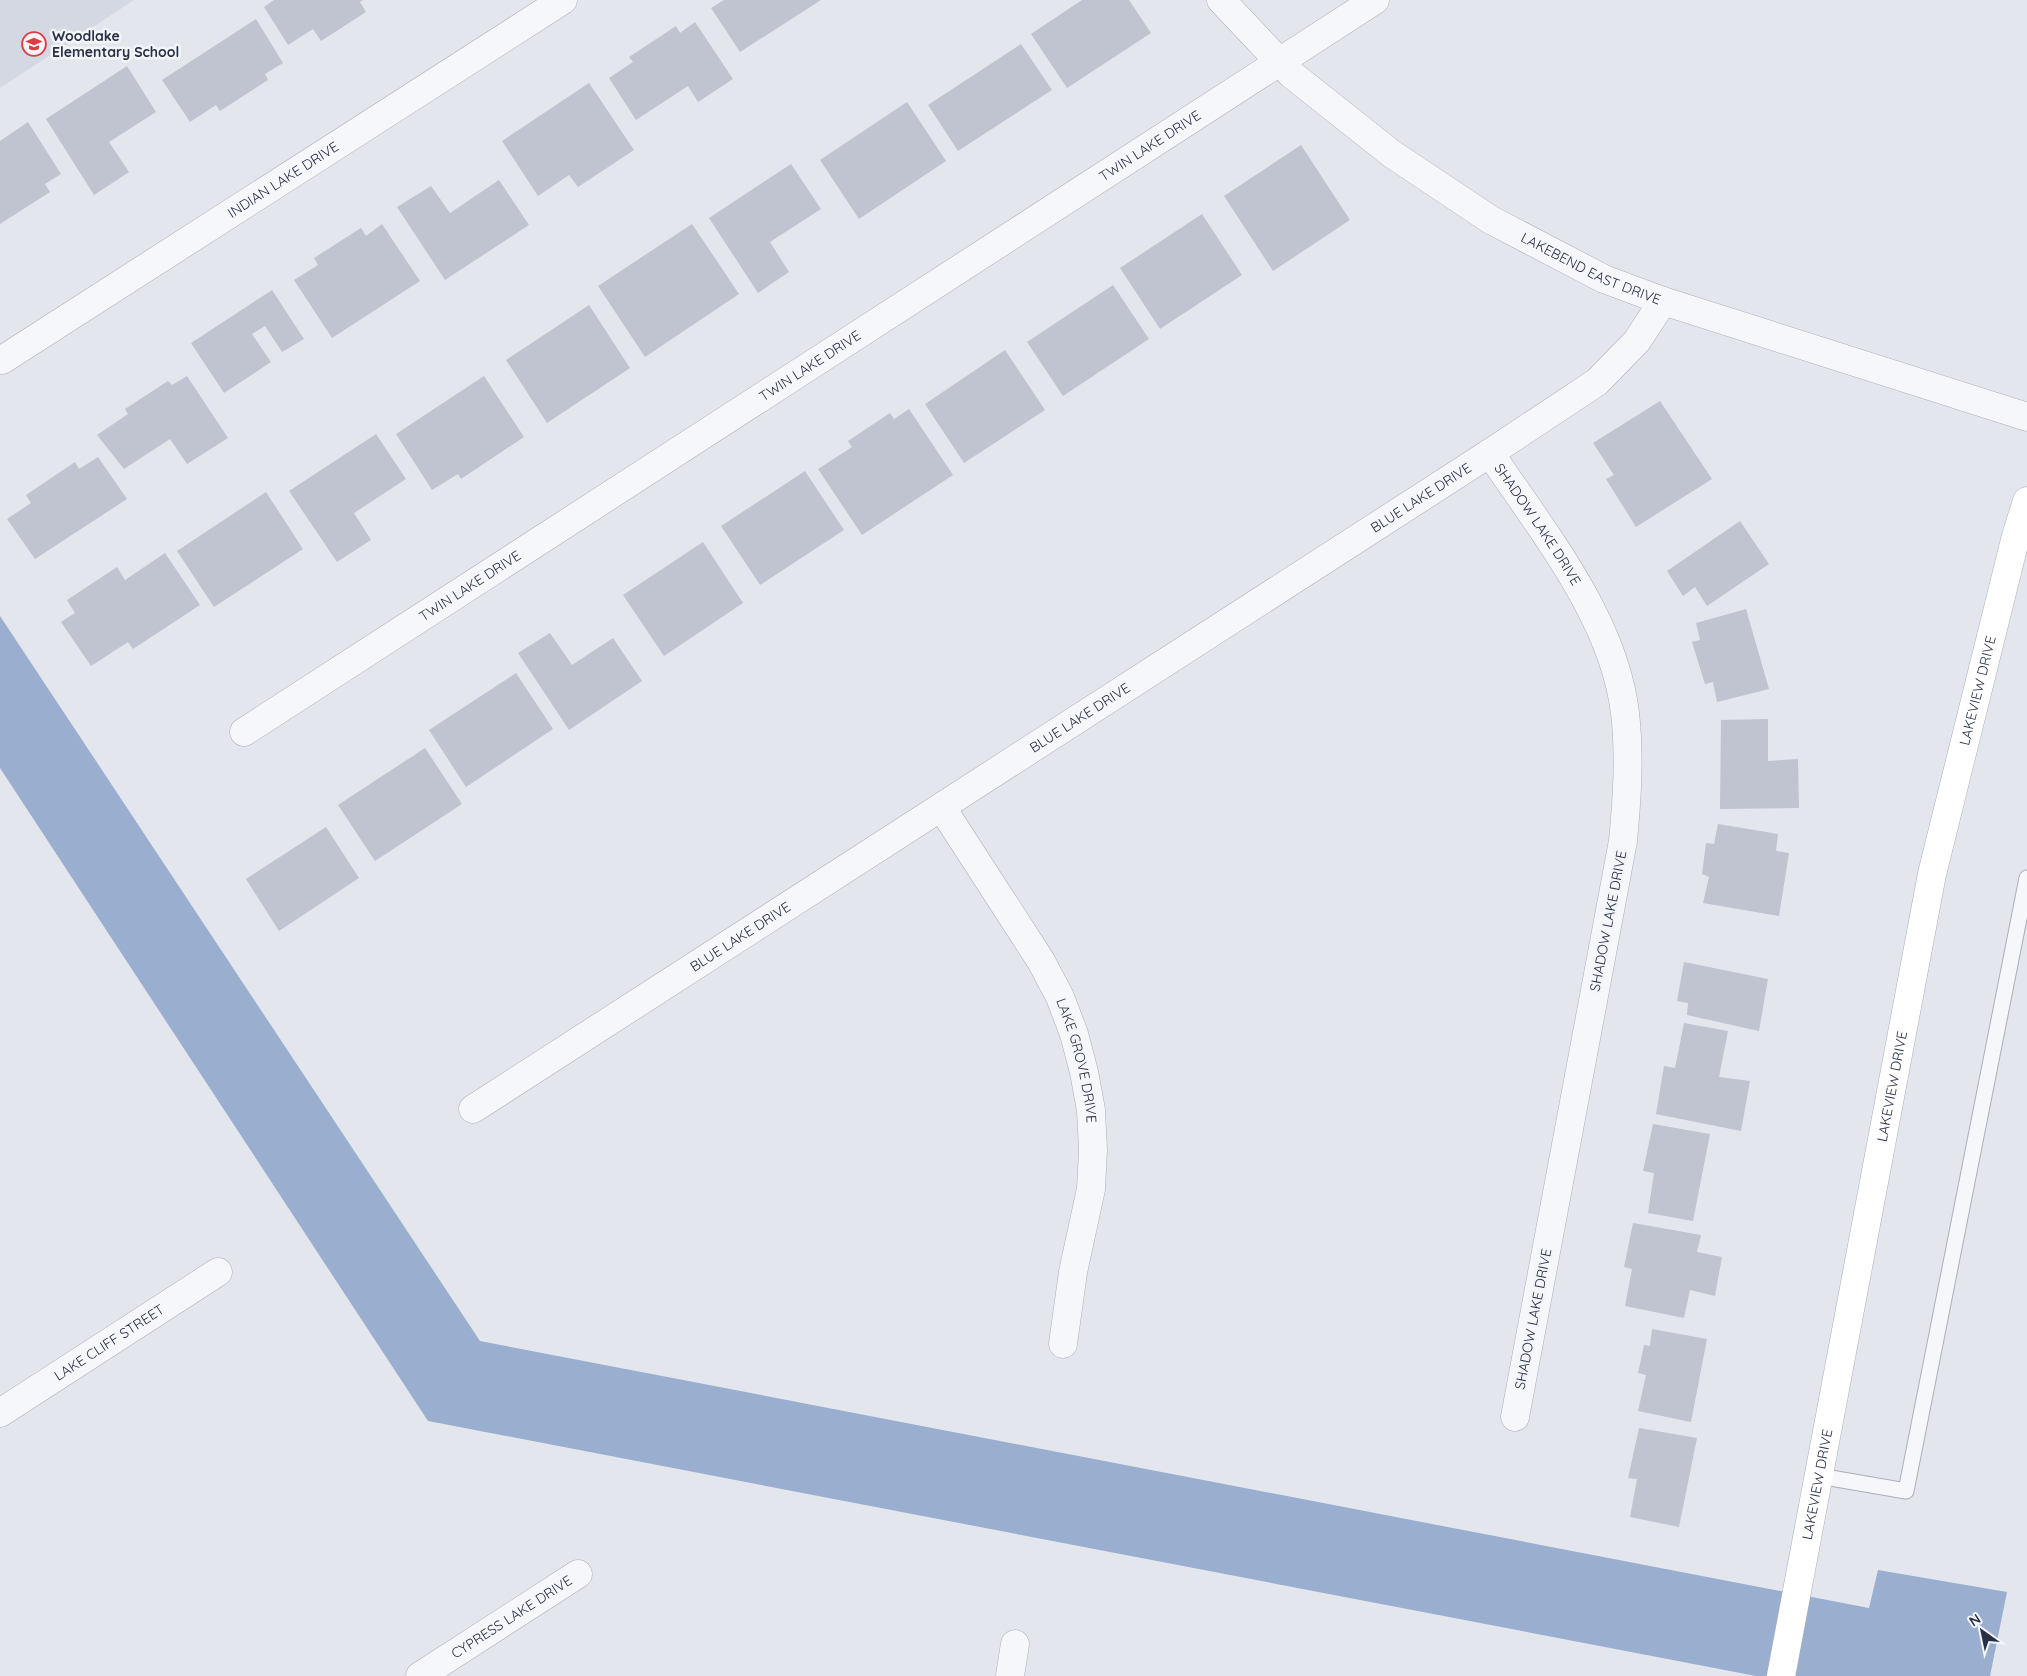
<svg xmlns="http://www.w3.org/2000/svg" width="2027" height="1676" viewBox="0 0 2027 1676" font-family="Quicksand,sans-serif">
<rect width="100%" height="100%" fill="#e3e6ec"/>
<path fill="#d4d8e2" d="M0,0h134l-134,88z"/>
<path fill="#9aaed0" d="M0,616l480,725 1389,267 9,-38 129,22 -17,84h-234l-1328,-255 -428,-653z"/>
<g fill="#bfc4d0">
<path d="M274,0h89l-3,2 6,10 -45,29 -8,-12 -25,16 -24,-38z"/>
<path d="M724,0h97l-81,52 -29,-44z"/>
<path d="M1082,0h47l22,33 -84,55 -36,-54z"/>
<path d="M256,19l27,44 -18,11 3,6 -48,31 -4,-6 -26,17 -28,-42z"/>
<path d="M695,22l38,57 -35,23 -10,-16 -52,34 -27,-42 24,-16 -4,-5 47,-31 4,7z"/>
<path d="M1021,44l31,46 -94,61 -30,-46z"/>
<path d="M127,66l29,46 -47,30 20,30 -35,23 -48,-76z"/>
<path d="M589,83l45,67 -56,37 -9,-12 -31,21 -36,-55z"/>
<path d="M907,102l39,59 -87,58 -39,-59z"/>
<path d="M28,122l33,52 -16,10 5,8 -50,32v-83z"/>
<path d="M1301,145l49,75 -77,51 -49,-75z"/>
<path d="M791,164l30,45 -51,33 19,30 -31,21 -49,-75z"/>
<path d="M499,180l30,45 -84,55 -48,-73 34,-21 19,27z"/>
<path d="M1202,214l40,61 -82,54 -40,-61z"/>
<path d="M382,224l38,57 -88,57 -38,-58 24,-15 -4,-7 47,-30 5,8z"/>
<path d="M692,224l47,70 -94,63 -47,-71z"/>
<path d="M1113,285l36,54 -86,57 -36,-54z"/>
<path d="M272,290l32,49 -22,13 -17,-26 -13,8 19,28 -47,31 -33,-50z"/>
<path d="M589,305l41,63 -83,55 -41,-63z"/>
<path d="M1005,350l40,60 -81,53 -39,-59z"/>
<path d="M187,376l41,62 -41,26 -17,-25 -46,30 -27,-34 31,-21 -3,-5 43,-28 4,4z"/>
<path d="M484,376l40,61 -63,42 -3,-5 -26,16 -36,-56z"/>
<path d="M1660,401l52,78 -76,48 -30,-48 8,-4 -21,-32z"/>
<path d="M909,409l44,66 -91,60 -44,-66 34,-22 -4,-6 42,-28 4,6z"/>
<path d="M376,434l30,45 -52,34 17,27 -34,22 -48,-71z"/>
<path d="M98,457l29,42 -92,60 -28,-40 24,-16 -5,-8 49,-33 4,7z"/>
<path d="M805,471l39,59 -84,55 -39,-59z"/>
<path d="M266,492l37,57 -89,58 -37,-56z"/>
<path d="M1740,521l29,43 -62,42 -12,-19 -12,9 -16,-25z"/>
<path d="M703,542l40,61 -79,53 -41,-61z"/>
<path d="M165,553l35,52 -67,44 -5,-7 -37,24 -30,-44 14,-9 -8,-13 50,-33 8,13z"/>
<path d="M1746,609l23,80 -52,13 -4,-20 -8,2 -13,-42 8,-2 -4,-17z"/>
<path d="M550,633l22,32 41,-27 29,43 -73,49 -51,-77z"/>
<path d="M516,673l37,56 -87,58 -37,-57z"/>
<path d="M1768,719v42l30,-2 1,49 -79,1 1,-89z"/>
<path d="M425,748l37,56 -87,57 -37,-56z"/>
<path d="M1718,824l60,10 -2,17 13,2 -10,63 -76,-13 6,-26 -7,-3 4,-31 8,1z"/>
<path d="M326,827l33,51 -80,53 -33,-52z"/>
<path d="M1684,962l84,17 -9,52 -72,-16 1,-12 -11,-2z"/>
<path d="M1684,1023l44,8 -9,46 31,4 -9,50 -85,-17 8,-48 11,2z"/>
<path d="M1653,1124l57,10 -17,87 -45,-8 6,-40 -11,-2z"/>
<path d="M1633,1223l68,12 -4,17 25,5 -7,39 -25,-6 -6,28 -59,-12 7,-37 -8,-2z"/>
<path d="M1652,1329l55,10 -16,83 -53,-11 8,-36 -8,-2 6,-28 6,1z"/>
<path d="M1639,1428l58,10 -18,89 -49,-10 7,-38 -9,-1z"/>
</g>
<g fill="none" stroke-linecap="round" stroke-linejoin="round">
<g stroke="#abafba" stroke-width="17">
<path id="lane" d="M1819,1476l87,15 121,-613"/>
</g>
<g stroke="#abafba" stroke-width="29">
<g id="street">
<path id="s1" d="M1221,0l70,74 101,80 99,66 113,59 59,22 364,116"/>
<path id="s2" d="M2,360l561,-360"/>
<path id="s3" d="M1490,453c52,78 124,165 135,260 5,43 2,86 -2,128l-108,576"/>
<path id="s4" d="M244,732l1131,-732"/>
<path id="s5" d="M942,808l99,153 19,36 14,37 10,38 7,38 2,40 -2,39 -18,83 -10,72"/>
<path id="s6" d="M473,1109l1017,-656 107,-71 40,-41 26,-40"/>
<path id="s7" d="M0,1413l218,-141"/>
<path id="s8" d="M420,1676l158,-102"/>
<path d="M1010,1676l5,-32"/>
</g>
</g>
<g stroke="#abafba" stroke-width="29">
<g id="secondary">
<path id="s9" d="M1781,1676l151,-802 84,-338 11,-35"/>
</g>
</g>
<use href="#lane" stroke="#f6f7fa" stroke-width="15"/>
<use href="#street" stroke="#f6f7fa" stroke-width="28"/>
<use href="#secondary" stroke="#fff" stroke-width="28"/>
</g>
<defs>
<g id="school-ring" transform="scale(1.25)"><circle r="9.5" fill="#f3f5f9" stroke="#dd3c43" stroke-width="1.5"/><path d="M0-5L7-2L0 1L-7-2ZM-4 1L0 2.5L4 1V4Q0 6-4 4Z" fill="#dd3c43"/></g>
</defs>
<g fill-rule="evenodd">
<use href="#school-ring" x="34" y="44"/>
</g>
<g text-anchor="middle" stroke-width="5" stroke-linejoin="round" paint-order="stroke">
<g font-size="14" font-weight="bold" fill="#283047" stroke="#f3f5f9" text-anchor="start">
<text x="52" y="41">Woodlake<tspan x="52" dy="16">Elementary School</tspan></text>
</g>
<g font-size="14" fill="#283047" stroke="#f3f5f9">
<text dy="5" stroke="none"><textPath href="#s4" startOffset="1079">TWIN LAKE DRIVE</textPath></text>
<text dy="5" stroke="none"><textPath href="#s2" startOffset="334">INDIAN LAKE DRIVE</textPath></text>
<text dy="5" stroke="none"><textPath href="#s1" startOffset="461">LAKEBEND EAST DRIVE</textPath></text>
<text dy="5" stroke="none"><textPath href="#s4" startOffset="674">TWIN LAKE DRIVE</textPath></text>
<text dy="5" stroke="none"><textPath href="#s6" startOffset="1128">BLUE LAKE DRIVE</textPath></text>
<text dy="5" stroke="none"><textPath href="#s3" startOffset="86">SHADOW LAKE DRIVE</textPath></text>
<text dy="5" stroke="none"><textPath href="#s4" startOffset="269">TWIN LAKE DRIVE</textPath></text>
<text dy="5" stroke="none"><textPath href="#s9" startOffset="1005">LAKEVIEW DRIVE</textPath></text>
<text dy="5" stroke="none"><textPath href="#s6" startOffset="722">BLUE LAKE DRIVE</textPath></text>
<text transform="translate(1608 921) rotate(-79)" y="5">SHADOW LAKE DRIVE</text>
<text dy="5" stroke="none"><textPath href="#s6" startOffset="318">BLUE LAKE DRIVE</textPath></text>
<text dy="5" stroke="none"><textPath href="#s5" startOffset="289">LAKE GROVE DRIVE</textPath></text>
<text dy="5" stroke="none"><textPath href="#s9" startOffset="600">LAKEVIEW DRIVE</textPath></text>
<text transform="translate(1533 1319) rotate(-79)" y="5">SHADOW LAKE DRIVE</text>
<text dy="5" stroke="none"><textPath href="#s7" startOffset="130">LAKE CLIFF STREET</textPath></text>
<text dy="5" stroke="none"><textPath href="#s9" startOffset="195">LAKEVIEW DRIVE</textPath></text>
<text dy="5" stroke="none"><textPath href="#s8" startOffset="109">CYPRESS LAKE DRIVE</textPath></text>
</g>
</g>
<g transform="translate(1982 1631) rotate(327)" stroke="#f3f5f9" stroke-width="4" paint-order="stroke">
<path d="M0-4L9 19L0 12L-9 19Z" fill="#283047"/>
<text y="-8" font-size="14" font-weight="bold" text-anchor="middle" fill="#283047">N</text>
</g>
</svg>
